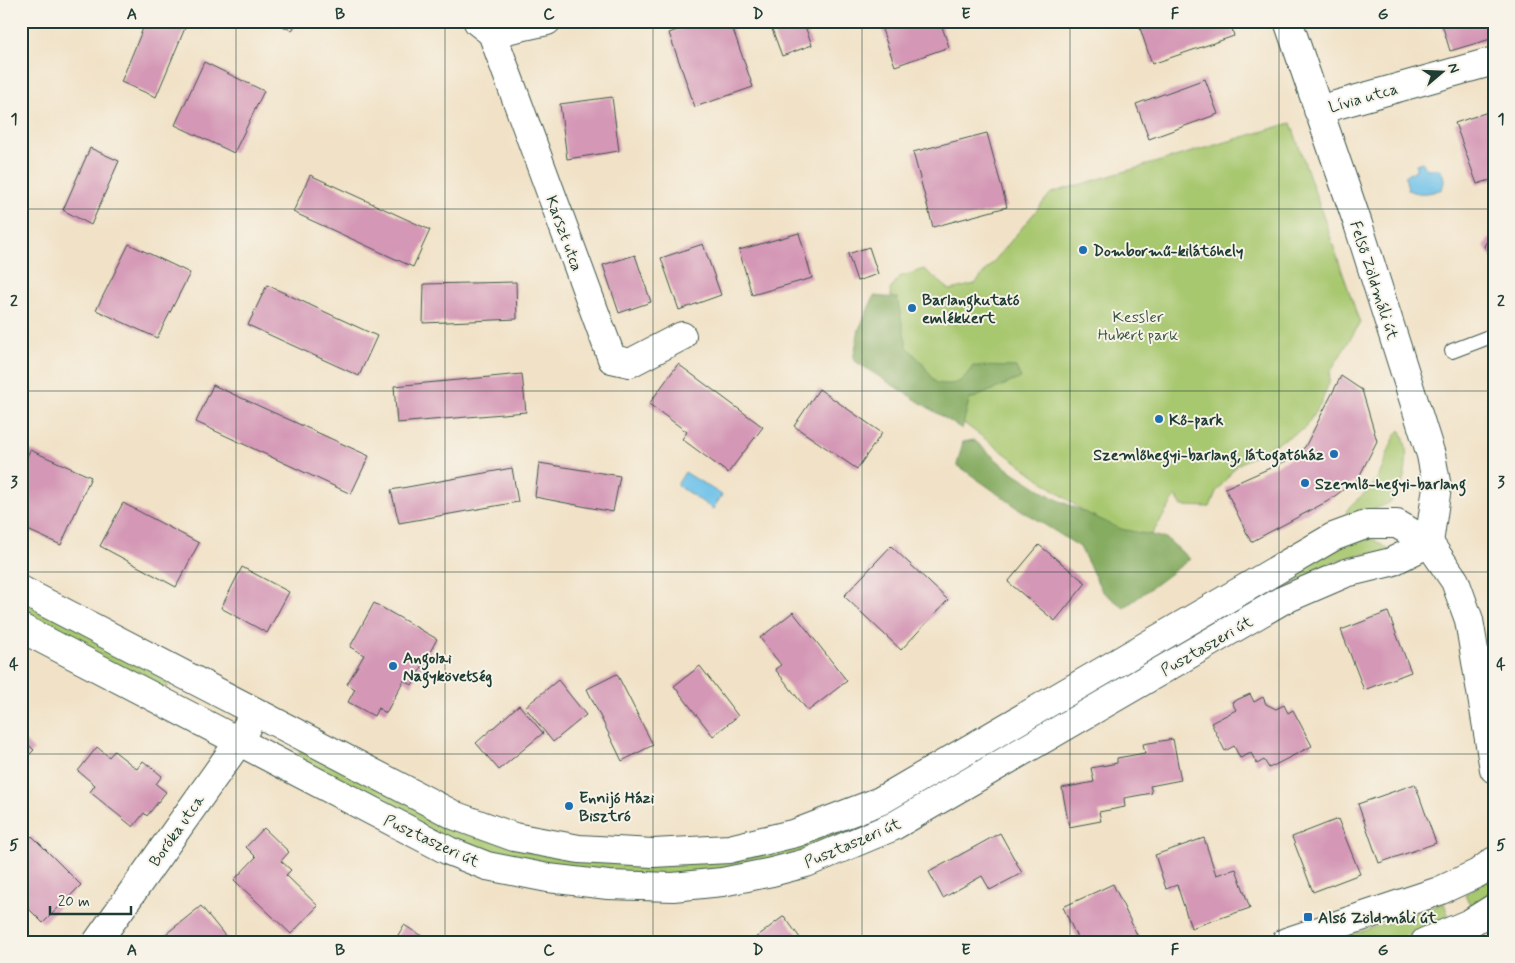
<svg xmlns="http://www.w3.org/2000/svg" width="1515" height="963" viewBox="0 0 1515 963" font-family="Mynerve,sans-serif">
<rect width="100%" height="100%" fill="#f7f3e8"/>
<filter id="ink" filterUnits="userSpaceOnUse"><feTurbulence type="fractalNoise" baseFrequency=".02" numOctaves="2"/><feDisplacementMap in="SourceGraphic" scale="10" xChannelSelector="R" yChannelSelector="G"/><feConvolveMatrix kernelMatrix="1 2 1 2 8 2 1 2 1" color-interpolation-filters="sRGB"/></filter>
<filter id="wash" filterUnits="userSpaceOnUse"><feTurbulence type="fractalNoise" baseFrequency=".0096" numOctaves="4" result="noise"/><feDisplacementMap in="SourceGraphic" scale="20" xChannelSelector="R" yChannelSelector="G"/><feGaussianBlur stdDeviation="1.12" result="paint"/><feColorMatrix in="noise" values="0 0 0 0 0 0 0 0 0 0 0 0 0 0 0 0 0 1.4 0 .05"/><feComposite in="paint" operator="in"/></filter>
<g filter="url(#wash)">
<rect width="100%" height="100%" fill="#f1e2c7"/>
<g fill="#a8c870" stroke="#648252">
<path d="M1291,123l69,200 -30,49 -1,10 -7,19 -17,27 -68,37 -21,27 -6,15 -28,-1 -6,-10 -36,57 -190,-140 -56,-65 1,-30 -5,-28 9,-13 25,-8 26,21 25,-6 76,-91z"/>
<path d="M1400,430c12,16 7,65 -13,74 -11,6 -25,7 -38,10l-3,-2c7,-13 23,-18 30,-31 10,-16 12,-38 24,-51z"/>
<path d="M1354,539h19l18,12 -1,3c-45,-3 -62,10 -99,32l-7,-13z"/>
<path d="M21,598l152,78 -11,20 -141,-74z"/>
<path d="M303,746l83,45 265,72 224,-52 7,13 -78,35 -131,23 -186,-23 -193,-96z"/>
<path d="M1494,876c0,19 -7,22 -22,33l-7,-15z"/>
<path d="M1444,903l6,17 -62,22h-57z"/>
</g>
<g fill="#86ac62" stroke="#52744b">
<path d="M874,296l23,2 10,49 15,16 14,20c21,3 25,0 37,-17l43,1 5,11 -52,22 -7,29 -109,-69 6,-31z"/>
<path d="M974,440l31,27 47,30 69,32 45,9 24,21 -66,49 -22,-17 -22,-44 -62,-39 -61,-43 6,-23z"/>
</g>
<g fill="#6dc1e9" stroke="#467f8e">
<path d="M1422,162l5,7h12c6,7 6,12 3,20 -12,5 -24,6 -34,1l-3,-14 11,-6v-6z"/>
<path d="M685,472l37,23 -9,14 -36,-24z"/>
</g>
<g id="blocks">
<g fill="#d497b5">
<path d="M146,21h42l-32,76 -35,-15z"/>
<path d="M274,21h23l-5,10z"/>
<path d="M703,21h27l23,66 -58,20 -26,-74z"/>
<path d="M769,21h34l9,24 -30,11z"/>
<path d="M879,21h61l9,26 -54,19z"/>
<path d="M1149,21h81l4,15 -82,28 -13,-39z"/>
<path d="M1441,21h53v17l-44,13z"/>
<path d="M204,62l60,29 -30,62 -59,-28z"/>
<path d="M1205,79l13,35 -69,25 -13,-35z"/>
<path d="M612,97l7,54 -52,8 -7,-55z"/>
<path d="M1494,110v69l-17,5 -22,-61z"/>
<path d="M987,133l20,74 -74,20 -20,-75z"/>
<path d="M90,148l29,13 -28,64 -28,-15z"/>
<path d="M310,175l120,55 -17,37 -120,-55z"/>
<path d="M799,233l13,45 -60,17 -13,-45z"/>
<path d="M1494,236v18l-5,1 -5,-9 5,-8z"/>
<path d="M129,244l61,29 -33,65 -61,-28z"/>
<path d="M703,244l18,51 -42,15 -18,-52z"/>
<path d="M869,247l9,27 -21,7 -9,-27z"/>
<path d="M635,255l16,47 -32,11 -16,-48z"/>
<path d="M516,282l1,37 -94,4 1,-39z"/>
<path d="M267,285l110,51 -18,40 -111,-51z"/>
<path d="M678,364l85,63 -35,46 -46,-34 5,-7 -38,-28z"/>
<path d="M522,374l4,38 -129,11 -3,-37z"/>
<path d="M1341,376l21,14 15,51 -19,38 -30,22 -77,41 -26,-54 63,-28 17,-13z"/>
<path d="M213,385l156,71 -18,38 -155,-72z"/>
<path d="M819,389l63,44 -25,36 -63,-43z"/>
<path d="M30,450l61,27 -30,68 -40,-18v-57z"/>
<path d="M539,463l81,13 -7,36 -78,-15z"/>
<path d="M512,468l6,34 -119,21 -8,-33z"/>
<path d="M123,503l76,40 -23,44 -76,-41z"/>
<path d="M1039,545l47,38 -31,38 -47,-39z"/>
<path d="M891,546l57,54 -47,50 -57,-54z"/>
<path d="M242,567l47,25 -22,41 -46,-25z"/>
<path d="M374,603l63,36 -25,46 -8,-5 -18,33 -8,-5 -4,8 -26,-14 7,-13 -8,-5 17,-29 -14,-8z"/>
<path d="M793,612l54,69 -39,30 -33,-42 6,-4 -21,-27z"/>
<path d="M1388,612l23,60 -47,18 -23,-60z"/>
<path d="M700,666l38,50 -25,20 -39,-50z"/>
<path d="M617,674l36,71 -31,16 -35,-72z"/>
<path d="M558,680l28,35 -33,27 -28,-35z"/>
<path d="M1250,694l4,8 9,-5 3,7 10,5 8,-4 4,8 5,-3 19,36 -43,22 -5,-8 -7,4 -6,-11 -11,5 -6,-12 -9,5 -14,-28 25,-13 -4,-8z"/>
<path d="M519,705l24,28 -44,37 -23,-27z"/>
<path d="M21,737l13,13 -13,13z"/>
<path d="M1173,739l8,41 -31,6 2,7 -28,5 1,9 -26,5 2,9 -32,6 -7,-39 32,-6 -3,-14 26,-5v-5l28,-5 -2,-9z"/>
<path d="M97,747l12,10 5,-6 23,18 6,-8 19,15 -6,8 10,8 -19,24 -3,-3 -11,14 -43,-35 5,-7 -17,-14z"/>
<path d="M1415,784l21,59 -57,20 -21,-59z"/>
<path d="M1338,819l22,55 -47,18 -21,-55z"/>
<path d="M264,828l25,24 -8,9 10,9 -5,5 32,31 -27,28 -57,-54 22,-23 -10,-10z"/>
<path d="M1000,833l22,40 -32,17 -8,-14 -39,22 -14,-26z"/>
<path d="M32,836l49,49 -38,38 -22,-22v-54z"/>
<path d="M1204,838l12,37 20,-6 14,39 -59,20 -14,-43 -11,4 -11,-34z"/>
<path d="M1113,884l26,55 -6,3h-54l-16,-35z"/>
<path d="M201,906l29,36h-74z"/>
<path d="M784,916l19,26h-53z"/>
<path d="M404,925l27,17h-37z"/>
</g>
</g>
</g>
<g filter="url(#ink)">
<use href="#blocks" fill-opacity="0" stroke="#3e564a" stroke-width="1"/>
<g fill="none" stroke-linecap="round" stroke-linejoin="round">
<g stroke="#3e564a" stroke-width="16">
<path id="service" d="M1452,351l42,-16"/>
</g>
<g stroke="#3e564a" stroke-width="30">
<g id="minor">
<path d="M478,22l14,11 55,-12"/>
<path d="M492,33l120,326 18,4 52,-27"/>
<path d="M1318,110l176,-49"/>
<path d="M97,942l141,-199 16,-30"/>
</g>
</g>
<g stroke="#3e564a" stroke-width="30">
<g id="tertiary">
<path d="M1288,21l70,203 73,231 6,32 -8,56"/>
<path d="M21,590l435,226 58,21 65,12 74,4 76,-4 67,-16 84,-32 453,-264 35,-13h29l32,19 26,38 14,39 25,149"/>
<path d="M21,628l428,223 38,15 61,12 60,7 65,2 49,-5 50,-10 34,-9 86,-36 389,-226 65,-28 45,-11 38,-19"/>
<path d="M1286,942l153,-51 39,-18 16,-12"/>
<path d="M1425,942l45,-19 24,-15"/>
</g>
</g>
<use href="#service" stroke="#fff" stroke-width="14"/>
<use href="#minor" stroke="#fff" stroke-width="28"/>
<use href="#tertiary" stroke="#fff" stroke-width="28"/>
</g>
</g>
<path fill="none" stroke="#1f3d34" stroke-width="1" stroke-opacity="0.55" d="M236,21v921M445,21v921M653,21v921M862,21v921M1070,21v921M1279,21v921M21,209h1473M21,391h1473M21,572h1473M21,754h1473"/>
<g fill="#1f6fb2" stroke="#f7f3e8" stroke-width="2">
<circle cx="1083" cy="250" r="5"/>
<circle cx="912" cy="308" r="5"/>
<circle cx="1159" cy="419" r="5"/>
<circle cx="1334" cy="454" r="5"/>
<circle cx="1305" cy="483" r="5"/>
<circle cx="393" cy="666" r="5"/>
<circle cx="569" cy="806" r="5"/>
<rect x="1303" y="912" width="10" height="10" rx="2.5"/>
</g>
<g text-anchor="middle" stroke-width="4" stroke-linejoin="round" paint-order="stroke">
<g font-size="16" fill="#1f3d34" stroke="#f7f3e8">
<text transform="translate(1363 97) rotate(-16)" y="6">Lívia utca</text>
<text transform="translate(565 233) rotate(70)" y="6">Karszt utca</text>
<text transform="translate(1375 280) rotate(72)" y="6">Felső Zöldmáli út</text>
<text transform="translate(1206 645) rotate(-30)" y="6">Pusztaszeri út</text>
<text transform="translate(176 830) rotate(-55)" y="6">Boróka utca</text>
<text transform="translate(432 840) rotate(25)" y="6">Pusztaszeri út</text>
<text transform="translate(852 842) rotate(-23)" y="6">Pusztaszeri út</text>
</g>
<g font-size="16" font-weight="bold" fill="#1f3d34" stroke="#f7f3e8" text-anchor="start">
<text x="1093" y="256">Dombormű-kilátóhely</text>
<text x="922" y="305">Barlangkutató<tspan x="922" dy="18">emlékkert</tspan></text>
<text x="1169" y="425">Kő-park</text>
<text x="1324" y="460" text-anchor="end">Szemlőhegyi-barlang, látogatóház</text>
<text x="1315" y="489">Szemlő-hegyi-barlang</text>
<text x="403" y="663">Angolai<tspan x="403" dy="18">Nagykövetség</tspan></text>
<text x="579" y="803">Ennijó Házi<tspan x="579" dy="18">Bisztró</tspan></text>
<text x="1318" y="923">Alsó Zöldmáli út</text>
</g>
<g font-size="16" fill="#3a5940" stroke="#f7f3e8">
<text x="1138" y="322">Kessler<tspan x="1138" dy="18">Hubert park</tspan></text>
</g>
</g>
<rect width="1515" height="963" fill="none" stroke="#f7f3e8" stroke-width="55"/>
<g transform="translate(1442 72) rotate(71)" stroke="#f7f3e8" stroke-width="4" paint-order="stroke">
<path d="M0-4L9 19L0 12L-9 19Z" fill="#1f3d34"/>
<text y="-8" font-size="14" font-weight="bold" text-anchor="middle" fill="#1f3d34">N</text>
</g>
<path d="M50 906v8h81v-8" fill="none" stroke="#1f3d34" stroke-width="2.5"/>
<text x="58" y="906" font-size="15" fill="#1f3d34" stroke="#f7f3e8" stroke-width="4" paint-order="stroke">20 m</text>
<rect x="28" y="28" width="1460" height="908" fill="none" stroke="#1f3d34" stroke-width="2"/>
<g font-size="16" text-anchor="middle" font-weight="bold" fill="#1f3d34">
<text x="132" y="19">A</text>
<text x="340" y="19">B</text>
<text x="549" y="19">C</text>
<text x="758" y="19">D</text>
<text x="966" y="19">E</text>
<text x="1175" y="19">F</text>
<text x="1383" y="19">G</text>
<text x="14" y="124">1</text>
<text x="1501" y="124">1</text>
<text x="14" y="306">2</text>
<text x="1501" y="306">2</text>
<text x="14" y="487">3</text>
<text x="1501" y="487">3</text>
<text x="14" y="669">4</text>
<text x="1501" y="669">4</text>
<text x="14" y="850">5</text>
<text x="1501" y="850">5</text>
<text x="132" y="955">A</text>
<text x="340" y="955">B</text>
<text x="549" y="955">C</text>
<text x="758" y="955">D</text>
<text x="966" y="955">E</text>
<text x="1175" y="955">F</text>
<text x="1383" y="955">G</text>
</g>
</svg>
